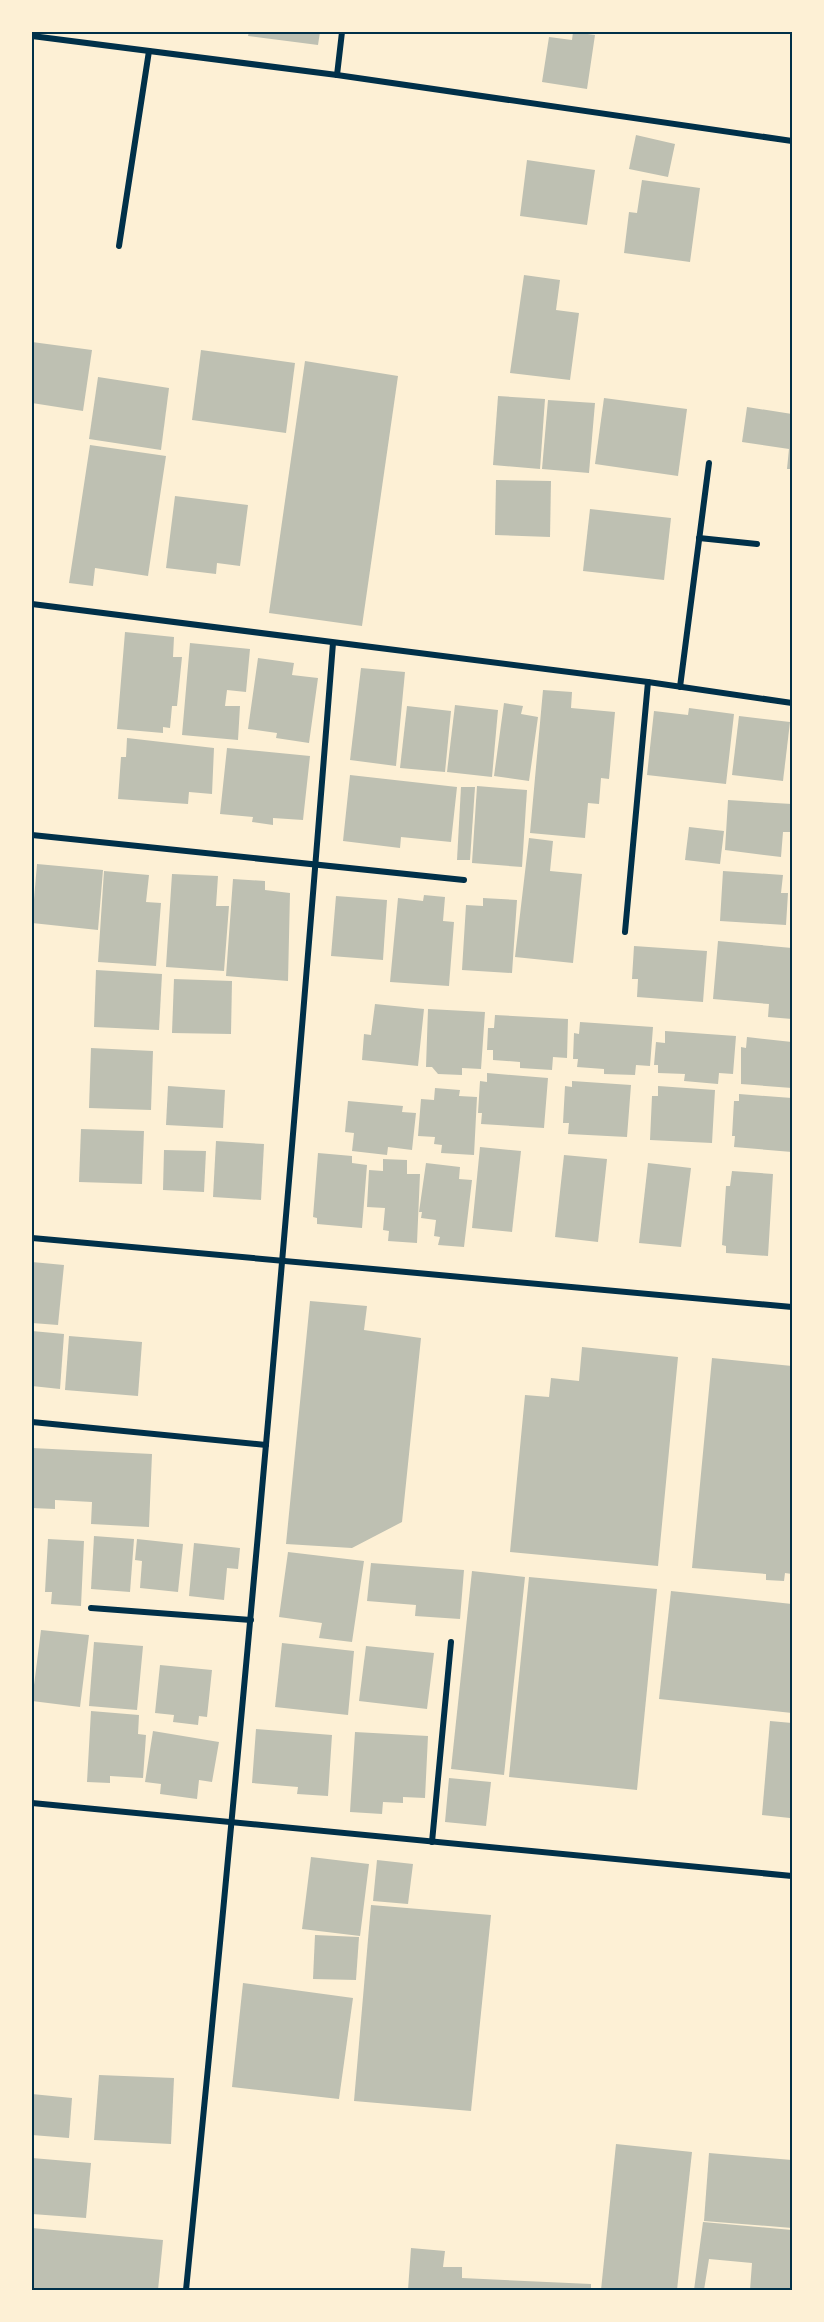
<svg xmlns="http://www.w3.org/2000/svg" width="824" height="2322" viewBox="0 0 824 2322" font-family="'PT Sans',sans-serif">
<rect width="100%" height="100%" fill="#fdf0d5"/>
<g fill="#bec0b2">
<path d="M249,32h71l-2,13 -70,-9z"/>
<path d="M573,32l22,3 -8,54 -45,-7 7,-45 23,3z"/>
<path d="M636,135l39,9 -7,33 -39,-8z"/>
<path d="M527,160l68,10 -8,55 -67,-9z"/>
<path d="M642,180l58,8 -10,74 -66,-9 5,-41 8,1z"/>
<path d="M524,275l36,5 -4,30 23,3 -9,67 -60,-7z"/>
<path d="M32,342l60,8 -9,61 -51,-8z"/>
<path d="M201,350l94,13 -9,70 -94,-13z"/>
<path d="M305,361l93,15 -36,250 -93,-13z"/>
<path d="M98,377l71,11 -8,62 -72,-11z"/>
<path d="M498,396l47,3 -5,70 -47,-4z"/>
<path d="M604,398l83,11 -9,67 -83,-12z"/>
<path d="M548,400l47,3 -6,70 -47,-4z"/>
<path d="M747,407l45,7v55h-5l2,-20 -47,-7z"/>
<path d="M90,445l76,11 -18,120 -53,-8 -2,18 -24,-3z"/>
<path d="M496,480l55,1 -1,56 -55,-2z"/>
<path d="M175,496l73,9 -8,61 -23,-3 -1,11 -50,-6z"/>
<path d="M590,509l81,9 -7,62 -81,-9z"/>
<path d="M125,632l49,5 -1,20h9l-5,49h-5l-2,22 -7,-1v6l-46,-4z"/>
<path d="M190,643l60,6 -4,43 -19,-2 -2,16h15l-2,34 -56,-5z"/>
<path d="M258,658l36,5 -2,12 26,3 -9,65 -33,-5 1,-5 -29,-4z"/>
<path d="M361,668l44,4 -9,94 -46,-6z"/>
<path d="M543,690l29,2 -1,16 44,4 -6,67 -8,-1 -2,26 -11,-1 -3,35 -55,-5z"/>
<path d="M504,703l19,3 -2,8 17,3 -9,64 -35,-5z"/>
<path d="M455,705l43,5 -6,67 -45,-5z"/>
<path d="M407,706l44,5 -6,61 -45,-4z"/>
<path d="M689,708l45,6 -8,70 -79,-9 7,-64 34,4z"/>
<path d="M739,716l51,6 -7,59 -51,-6z"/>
<path d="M127,738l87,10 -2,46 -23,-2 -1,12 -70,-5 3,-42h5z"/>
<path d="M227,748l83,8 -7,64 -30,-2v7l-21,-3 1,-5 -33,-3z"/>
<path d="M350,775l107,12 -6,55 -50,-5 -1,11 -57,-7z"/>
<path d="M477,786l50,4 -5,77 -50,-4z"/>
<path d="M461,787h14l-5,73h-13z"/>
<path d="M728,800l64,4v28h-9l-2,25 -56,-7z"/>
<path d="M689,827l35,4 -4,33 -35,-4z"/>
<path d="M529,838l24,3 -3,30 32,3 -9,89 -58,-6z"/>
<path d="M37,864l66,6 -5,60 -66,-7z"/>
<path d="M104,871l45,4 -3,27 15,1 -5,63 -58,-4z"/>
<path d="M723,871l60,4 -2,18h7l-2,32 -66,-4z"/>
<path d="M172,874l46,2 -2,30h13l-5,65 -58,-4z"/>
<path d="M233,879l32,2v9l25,3 -2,88 -62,-5z"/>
<path d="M424,895l21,2 -2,24 11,1 -5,64 -59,-4 8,-84 25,3z"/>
<path d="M336,896l51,4 -4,60 -52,-4z"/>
<path d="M483,898l34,2 -5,73 -50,-3 4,-65 17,1z"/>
<path d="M718,941l74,7v71l-24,-2 1,-13 -56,-5z"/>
<path d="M634,946l73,5 -4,51 -66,-5 1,-18h-6z"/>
<path d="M96,970l66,4 -3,56 -65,-3z"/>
<path d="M174,979l58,2 -1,53 -59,-1z"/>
<path d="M375,1004l49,5 -6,57 -56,-6 2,-26 7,1z"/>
<path d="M428,1009l57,3 -4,57 -19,-1v7l-24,-1 -6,-7h-6z"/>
<path d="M495,1015l73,4 -1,39 -14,-1 -1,13 -32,-2v-6l-27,-2v-10h-6l1,-22h6z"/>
<path d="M580,1022l73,5 -3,39 -14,-1 -1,10 -31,-1v-5l-27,-2 1,-8h-5l1,-26 5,1z"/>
<path d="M665,1031l71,5 -3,38 -14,-1 -1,11 -34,-3 1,-7 -27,-1v-8h-4l2,-23 9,1z"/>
<path d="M747,1037l45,5v46l-51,-4v-37l5,1z"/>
<path d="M91,1048l62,3 -2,59 -62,-2z"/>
<path d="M487,1073l61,5 -4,50 -63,-4 1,-11h-4l2,-32 7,1z"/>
<path d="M572,1081l59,4 -4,52 -59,-3 1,-11h-6l2,-37 7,1z"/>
<path d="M168,1086l57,4 -2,38 -57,-3z"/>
<path d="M658,1086l57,4 -3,53 -62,-3 2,-44h6z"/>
<path d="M435,1088l25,2 -1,6 18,1 -3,58 -33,-2 1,-8 -8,-1 1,-7 -17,-1 3,-37 13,1z"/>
<path d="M739,1094l53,4v54l-58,-5 1,-11h-3l2,-35h5z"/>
<path d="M348,1101l55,5 -1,6 14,1 -4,37 -24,-3 -1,8 -35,-4 2,-18 -9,-1z"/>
<path d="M81,1129l63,2 -2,53 -63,-2z"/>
<path d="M216,1141l48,3 -3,56 -48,-3z"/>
<path d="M480,1147l41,4 -9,81 -40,-4z"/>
<path d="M164,1150l42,1 -2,41 -41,-2z"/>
<path d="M318,1153l34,3v7l15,2 -5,63 -45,-4v-6l-4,-1z"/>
<path d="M564,1155l43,4 -9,83 -43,-5z"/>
<path d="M383,1159l24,1v14h13l-3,69 -29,-2 1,-10 -6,-1 2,-22 -18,-1 2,-37 14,1z"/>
<path d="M426,1163l34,4 -1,12 13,1 -8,67 -26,-2 2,-8 -6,-1 2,-16 -15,-2 1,-6h-3z"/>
<path d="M648,1163l43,5 -10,79 -42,-4z"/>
<path d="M732,1171l41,3 -5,82 -42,-3v-7l-4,-1 4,-59h4z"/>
<path d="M32,1262l32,3 -6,60 -26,-2z"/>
<path d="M310,1301l57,5 -3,24 57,8 -19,184 -50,26 -66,-4z"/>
<path d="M32,1331l32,3 -4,55 -28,-3z"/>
<path d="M69,1336l73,6 -4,54 -73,-6z"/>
<path d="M582,1347l96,10 -20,209 -148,-14 15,-157 24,2 2,-19 28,3z"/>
<path d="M712,1358l80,8v208l-7,-1 -1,8 -18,-1v-6l-74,-6z"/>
<path d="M32,1448l120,6 -3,73 -58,-3 1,-22 -37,-2v9l-23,-1z"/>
<path d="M94,1536l40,3 -4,53 -39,-3z"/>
<path d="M48,1539l36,2 -3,65 -30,-2 1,-12h-7z"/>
<path d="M137,1539l46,5 -5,48 -38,-4 2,-27 -7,-1z"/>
<path d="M194,1543l46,5 -2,21 -11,-1 -3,32 -35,-4z"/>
<path d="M288,1552l76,9 -12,81 -33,-4 3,-15 -43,-6z"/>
<path d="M371,1563l93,7 -4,49 -45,-3 1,-11 -49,-4z"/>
<path d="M472,1571l53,6 -21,198 -53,-6z"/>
<path d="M529,1577l128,12 -20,201 -128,-13z"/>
<path d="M671,1591l121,13v109l-133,-14z"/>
<path d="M41,1630l48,5 -9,72 -48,-6z"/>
<path d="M94,1642l49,4 -6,64 -48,-4z"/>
<path d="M282,1643l72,8 -6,64 -73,-8z"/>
<path d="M366,1646l68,7 -7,56 -68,-8z"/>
<path d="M160,1665l52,5 -5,47 -8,-1 -1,9 -25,-3 1,-7 -19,-2z"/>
<path d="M91,1711l48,4 -1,19 8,1 -3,43 -33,-2v7l-23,-1z"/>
<path d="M770,1721l22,2 -2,95 -28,-3z"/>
<path d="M256,1729l76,6 -4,61 -31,-2 1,-7 -46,-4z"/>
<path d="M153,1731l66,11 -7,40 -13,-2 -2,19 -37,-5 1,-10 -16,-2z"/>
<path d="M355,1732l73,4 -3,62 -22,-1v6l-20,-1 -1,12 -32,-2z"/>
<path d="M449,1778l42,4 -5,44 -41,-4z"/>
<path d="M311,1857l58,7 -9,72 -58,-7z"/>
<path d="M377,1860l36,4 -5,40 -35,-3z"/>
<path d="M371,1905l120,10 -20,196 -117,-10z"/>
<path d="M315,1935l44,2 -3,43 -43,-1z"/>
<path d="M243,1983l110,15 -14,101 -107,-12z"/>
<path d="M99,2075l75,3 -3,66 -77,-4z"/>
<path d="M32,2094l40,4 -3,40 -37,-3z"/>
<path d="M616,2144l76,8 -15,138h-76z"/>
<path d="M709,2153l83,7v68l-88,-7z"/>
<path d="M32,2158l59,5 -5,55 -54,-4z"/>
<path d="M703,2222l89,8 -2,60h-40l2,-27 -43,-4 -5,31h-10z"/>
<path d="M32,2228l131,12 -5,50h-126z"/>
<path d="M411,2248l34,3 -2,16h19v11l129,6v6h-183z"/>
</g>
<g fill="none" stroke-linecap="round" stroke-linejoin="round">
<g stroke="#003049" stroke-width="6">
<path d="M32,36l305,39 455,66"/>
<path d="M337,75l5,-43"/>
<path d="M119,246l30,-195"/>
<path d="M699,538l58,6"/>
<path d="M32,604l616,78 144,21"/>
<path d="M680,687l29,-224"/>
<path d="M32,835l432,45"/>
<path d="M625,932l23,-250"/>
<path d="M32,1238l760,69"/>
<path d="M32,1422l234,23"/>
<path d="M91,1608l160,12"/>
<path d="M32,1803l760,73"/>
<path d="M432,1842l19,-200"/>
<path d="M186,2290c55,-548 104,-1097 147,-1647"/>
</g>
</g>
<rect width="824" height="2322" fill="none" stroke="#fdf0d5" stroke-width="66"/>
<rect x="33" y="33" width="758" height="2256" fill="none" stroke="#003049" stroke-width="2"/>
</svg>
